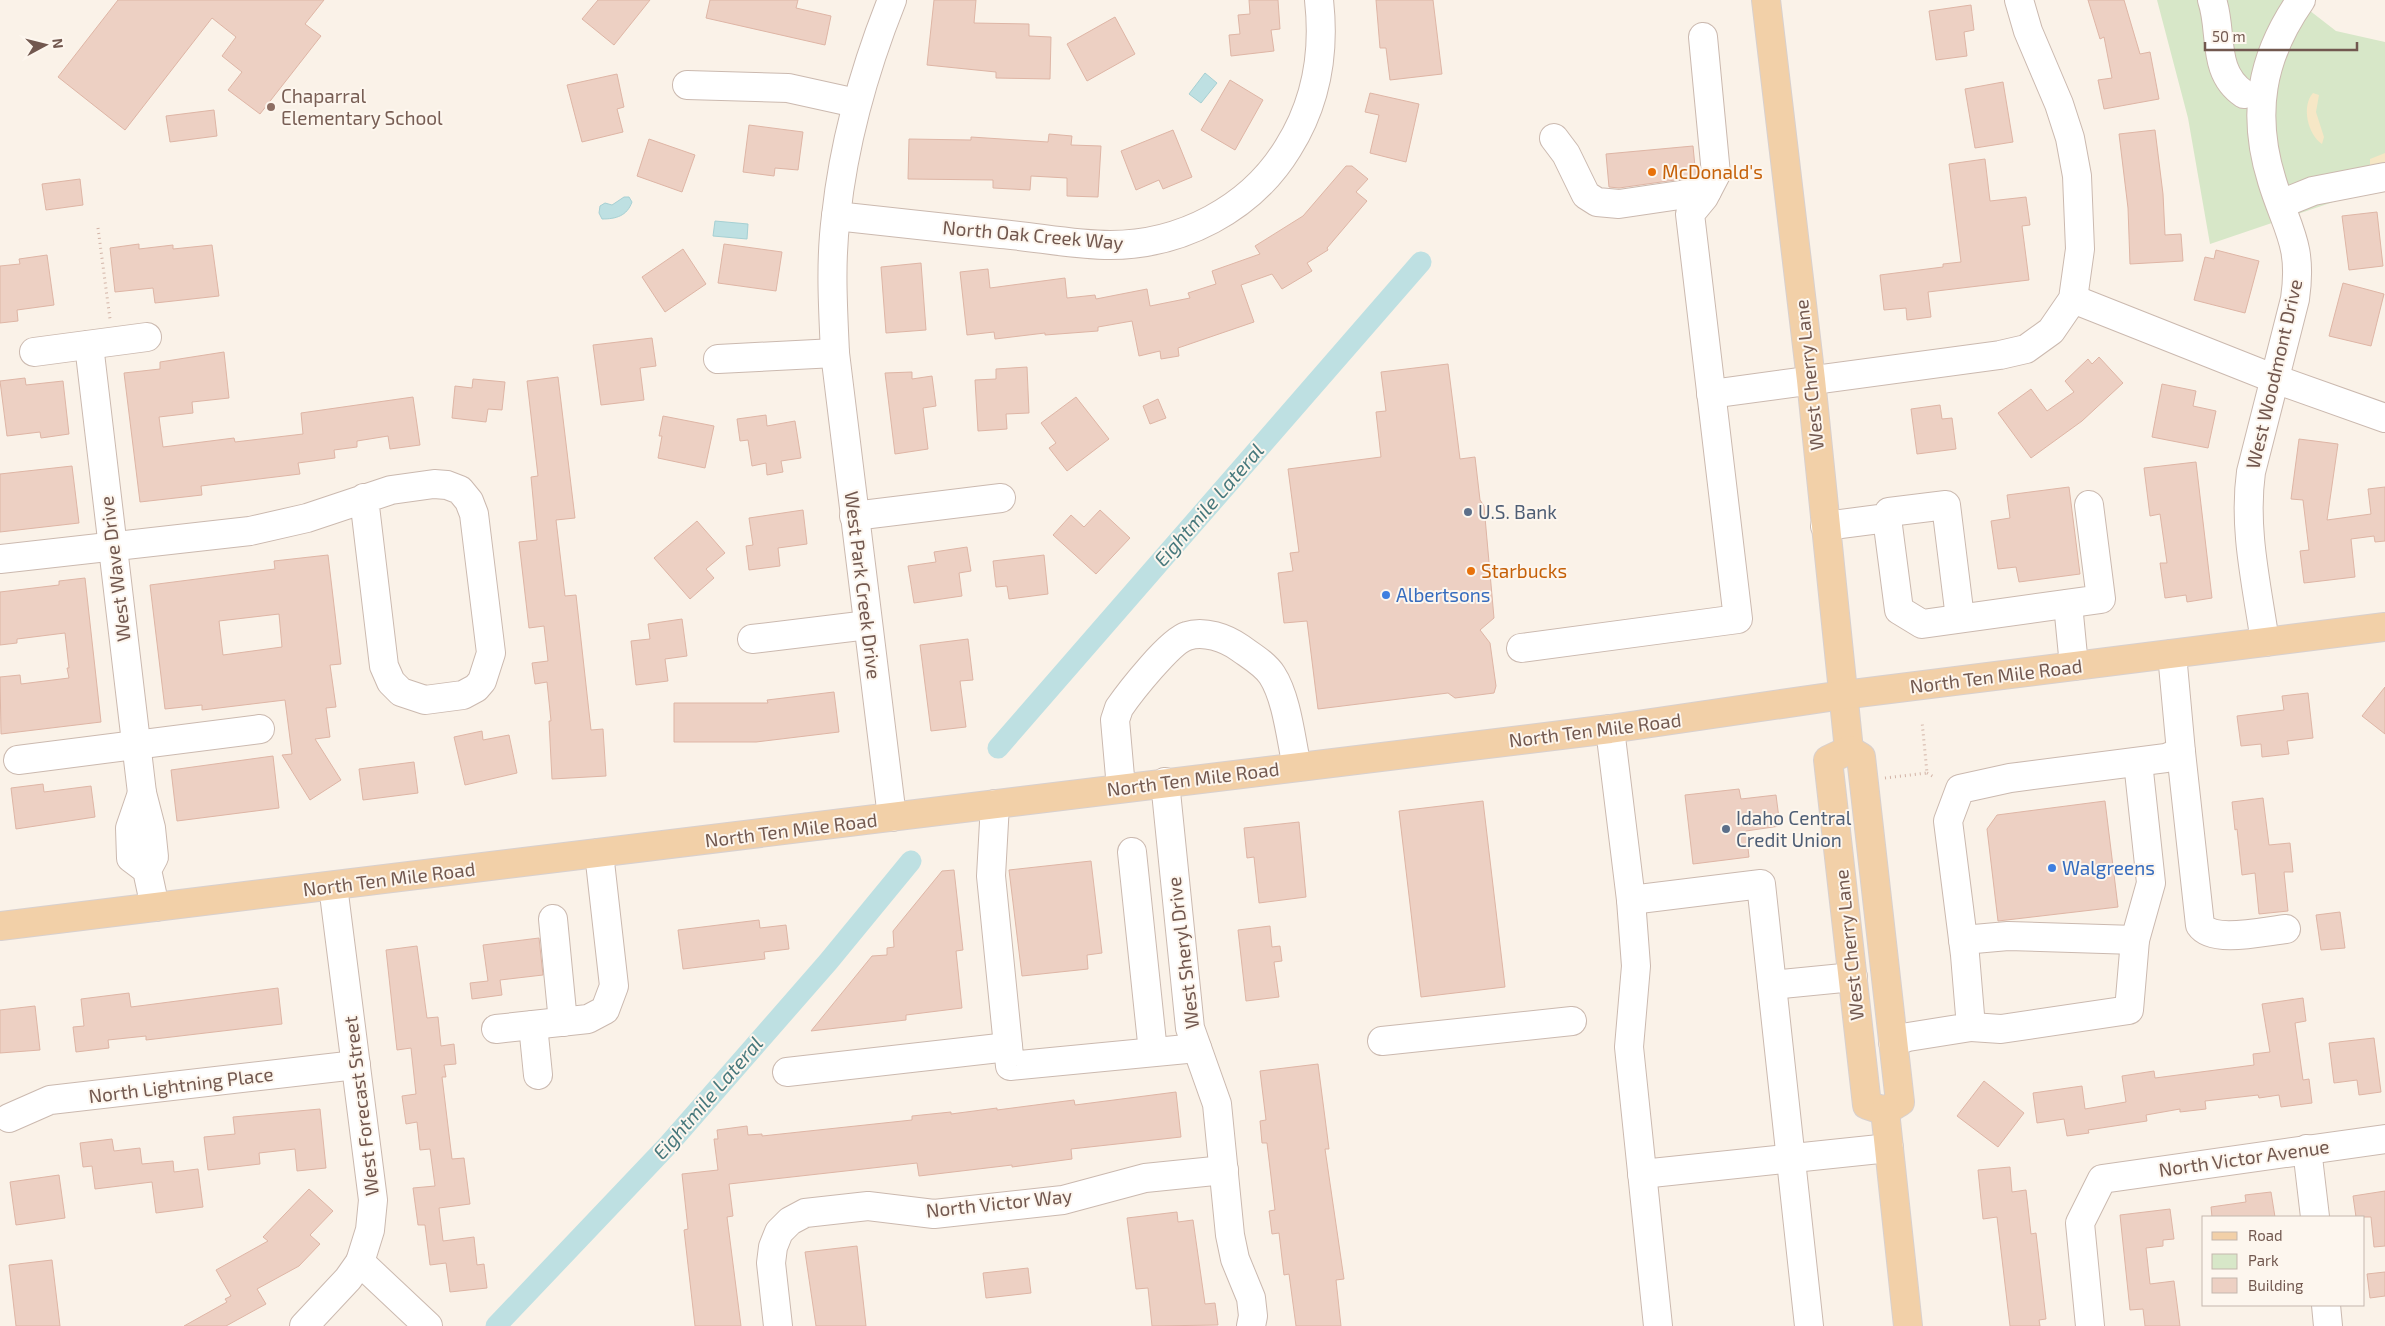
<svg xmlns="http://www.w3.org/2000/svg" width="2385" height="1326" viewBox="0 0 2385 1326" font-family="'Exo 2',sans-serif">
<rect width="100%" height="100%" fill="#faf2e8"/>
<path fill="#d7e7c8" d="M2157,0h139l40,31 49,11v147l-49,12 -126,43 -22,-126z"/>
<g fill="#f6e7c6">
<path d="M2313,93l6,2 -3,17 8,25 -2,7c-14,-9 -21,-38 -9,-51z"/>
<path d="M2385,153v17l-15,-1v-10z"/>
</g>
<g fill="#bee0e2" stroke="#a6d0d3">
<path d="M1205,73l12,10 -16,20 -12,-9z"/>
<path d="M624,197h5l3,5c-5,14 -16,17 -30,17l-3,-6 1,-7 5,-3 7,2z"/>
<path d="M715,221l33,3 -1,15 -34,-3z"/>
</g>
<g fill="none" stroke-linecap="round" stroke-linejoin="round">
<g stroke="#bee0e2" stroke-width="21">
<path d="M998,748l423,-486"/>
<path d="M496,1326l173,-182 159,-182 83,-101"/>
</g>
</g>
<g fill="#edd0c3" stroke="#deb5a5" fill-rule="evenodd">
<path d="M118,0h206l-19,24 16,12 -61,78 -32,-24 14,-18 -20,-16 14,-19 -24,-19 -87,112 -67,-53z"/>
<path d="M598,0h52l-36,45 -32,-26z"/>
<path d="M710,0h88l-2,8 35,8 -6,29 -119,-27z"/>
<path d="M934,0h42l-2,23 55,1v12l22,1 -1,42 -54,-1v-6l-69,-7z"/>
<path d="M1249,0h29l2,29 -9,1 3,21 -43,5 -2,-21 11,-1 -2,-19 12,-1z"/>
<path d="M1376,0h57l9,74 -52,6 -4,-32h-6z"/>
<path d="M2088,0h36l16,54 10,-2 9,47 -55,10 -6,-29 14,-2 -8,-41 -4,2z"/>
<path d="M1971,5l3,25 -10,2 3,24 -31,4 -7,-49z"/>
<path d="M1115,17l20,37 -48,27 -20,-37z"/>
<path d="M617,74l7,33 -7,2 6,23 -41,10 -15,-57z"/>
<path d="M1230,80l33,20 -28,50 -34,-20z"/>
<path d="M2003,82l10,60 -38,6 -10,-59z"/>
<path d="M1370,93l49,11 -13,58 -36,-9 9,-38 -14,-3z"/>
<path d="M214,110l3,26 -47,6 -4,-26z"/>
<path d="M749,125l54,7 -5,38 -23,-2 -1,8 -31,-4z"/>
<path d="M1173,130l19,47 -29,12 -4,-9 -23,10 -15,-39z"/>
<path d="M2155,130l8,64 2,41 16,-1 2,27 -53,3 -2,-56 -9,-74z"/>
<path d="M1049,134l23,2 -1,9 30,1 -3,51 -31,-1v-18l-36,-2 -1,14 -37,-2v-8l-85,-1 1,-40 62,1v-3l77,5z"/>
<path d="M649,139l46,16 -13,37 -45,-16z"/>
<path d="M1693,146l3,31 -77,11 -10,-1 -3,-33z"/>
<path d="M1985,159l5,42 36,-4 4,28 -8,1 7,54 -101,12 3,25 -24,3 -1,-12 -22,2 -4,-35 63,-8v-3l18,-2 -12,-98z"/>
<path d="M1346,166h6l16,13 -12,13 11,9 -40,47 1,2 -21,13 5,8 -30,18 -10,-15 -31,11 13,37 -76,26 1,8 -18,3 -1,-8 -21,5 -7,-35 -34,6v4l-53,4v-2l-50,6 -1,-7 -27,3 -7,-63 28,-3 2,19 75,-10 2,20 28,-3 1,4 51,-10 3,17 40,-8 -2,-5 28,-9 -4,-13 48,-17 -5,-8 48,-30z"/>
<path d="M80,179l3,26 -37,5 -4,-26z"/>
<path d="M2377,212l6,54 -34,4 -7,-54z"/>
<path d="M139,244v5l34,-4v4l39,-4 7,51 -64,7 -2,-15 -38,4 -5,-44z"/>
<path d="M724,244l58,8 -6,39 -58,-8z"/>
<path d="M683,249l23,35 -41,28 -23,-35z"/>
<path d="M2216,250l43,11 -14,52 -51,-13 11,-43 9,2z"/>
<path d="M47,255l7,50 -37,5 1,11 -18,2v-57l20,-2 -1,-5z"/>
<path d="M921,263l5,67 -40,3 -5,-66z"/>
<path d="M2343,283l41,11 -13,52 -42,-10z"/>
<path d="M652,338l4,28 -16,2 4,32 -43,5 -8,-60z"/>
<path d="M224,352l5,46 -37,4 1,11 -34,4 4,30 71,-9 1,4 68,-8 -2,-21 112,-16 7,48 -30,4 -2,-13 -31,5v6l-23,3 1,8 -37,5 2,11 -99,12 1,9 -62,7 -16,-129 36,-4v-7z"/>
<path d="M2099,357l24,26 -41,38 -51,37 -33,-45 33,-24 16,22 27,-19 -9,-11 23,-22 4,5z"/>
<path d="M1448,364l12,95 15,-2 5,43 4,6 10,112 -14,12 10,13 6,43 -2,7 -39,5 -7,-5 -130,16 -11,-88 -23,2 -6,-50 15,-2 -3,-18 9,-1 -11,-83 93,-12 -5,-45 10,-1 -5,-39z"/>
<path d="M1027,367l2,46 -23,1 1,15 -29,2 -3,-51 21,-1v-10z"/>
<path d="M912,372v7l20,-3 4,30 -13,2 5,41 -33,5 -10,-81z"/>
<path d="M558,377l17,141 -19,2 9,76 11,-1 15,135 12,-1 3,47 -54,3 -3,-58h2l-4,-39 -12,2 -3,-21 16,-2 -4,-35 -15,2 -10,-86 18,-2 -6,-63 7,-1 -11,-95z"/>
<path d="M25,378l1,7 37,-4 6,53 -28,4 -1,-6 -33,4 -7,-55z"/>
<path d="M473,379l32,3 -3,28 -14,-1 -2,13 -34,-4 3,-32 17,2z"/>
<path d="M2162,384l34,7 -3,15 23,5 -8,37 -56,-11z"/>
<path d="M1076,397l33,42 -42,32 -18,-23 7,-5 -15,-20z"/>
<path d="M1158,399l8,19 -16,6 -7,-18z"/>
<path d="M1940,405l2,14 10,-1 4,31 -39,5 -6,-45z"/>
<path d="M766,415l1,11 28,-5 6,37 -20,3 2,11 -16,3 -1,-12 -14,3 -4,-26 -8,1 -3,-22z"/>
<path d="M663,416l51,10 -9,42 -47,-10 4,-22h-3z"/>
<path d="M2299,439l39,5 -11,76 44,-6 -3,-25 17,-2v54l-10,1 -1,-6 -23,3 4,38 -51,6 -4,-32 9,-1 -6,-50 -12,-1z"/>
<path d="M2196,462l16,136 -25,4 -1,-7 -21,3 -5,-35h7l-7,-49 -10,2 -6,-48z"/>
<path d="M72,466l7,57 -79,9v-58z"/>
<path d="M2069,487l11,87 -61,8 -3,-15 -18,2 -7,-48 19,-3 -3,-23z"/>
<path d="M803,510l4,34 -29,4 2,18 -31,4 -3,-24 7,-1 -4,-27z"/>
<path d="M1100,510l30,28 -34,36 -43,-39 18,-20 13,12z"/>
<path d="M697,521l28,32 -19,16 8,9 -24,21 -36,-41z"/>
<path d="M967,547l4,24 -12,2 3,23 -48,7 -6,-37 28,-4 -2,-10z"/>
<path d="M328,555l13,109 -11,1 6,42 -10,1 4,29 -15,2 26,41 -31,20 -28,-45 10,-1 -7,-54 -83,10v-5l-37,4 -15,-124 125,-16 -1,-8zM279,614l3,33 -59,8 -4,-34z"/>
<path d="M1044,555l4,39 -39,5 -2,-13 -11,1 -3,-26z"/>
<path d="M85,578l16,144 -100,12 -1,-57 20,-2 1,9 48,-6 -2,-10h2l-4,-35 -48,6v4l-17,2v-53l59,-7v-4z"/>
<path d="M682,619l5,37 -22,3 3,22 -32,4 -5,-44 19,-2 -2,-15z"/>
<path d="M968,639l5,41 -13,1 6,46 -35,4 -11,-86z"/>
<path d="M2385,687v47l-23,-18z"/>
<path d="M834,692l5,40 -83,10h-82v-39h94l-1,-3z"/>
<path d="M2308,693l5,45 -26,3 2,13 -27,3 -1,-13 -20,2 -4,-30 47,-6 -2,-14z"/>
<path d="M482,731l1,9 26,-5 8,38 -52,12 -11,-48z"/>
<path d="M273,756l6,52 -102,13 -6,-51z"/>
<path d="M414,762l4,31 -55,7 -4,-31z"/>
<path d="M43,784l1,8 47,-6 4,31 -79,12 -5,-41z"/>
<path d="M1739,789l2,10 35,-4 4,31 -34,5 3,26 -56,7 -8,-69z"/>
<path d="M2263,798l6,47 21,-2 3,29h-9l4,39 -29,3 -4,-41 -13,2 -5,-46 -2,1 -3,-28z"/>
<path d="M1483,801l22,186 -84,10 -22,-186z"/>
<path d="M2105,801l13,106 -120,14 -11,-92 10,-14z"/>
<path d="M1299,822l7,75 -47,6 -5,-46 -7,1 -3,-30z"/>
<path d="M1091,861l11,92 -15,2 1,14 -66,7 -13,-106z"/>
<path d="M954,870l9,80 -7,1 6,57 -56,7v5l-95,11 61,-75 15,-1v-7l7,-1 -1,-16 49,-60z"/>
<path d="M2340,912l5,36 -24,2 -5,-35z"/>
<path d="M759,920l1,8 26,-3 3,24 -25,3 1,7 -82,10 -5,-39z"/>
<path d="M1270,926l2,21 8,-1 2,15 -8,1 5,35 -33,4 -8,-71z"/>
<path d="M539,938l4,37 -43,5 2,15 -30,4 -2,-16 18,-2 -5,-36z"/>
<path d="M417,946l10,72 11,-1 3,29 13,-2 2,20 -12,1 2,12h-4l10,82 12,-1 6,46 -31,4 4,33 31,-4 3,28 7,-1 3,24 -37,4 -4,-29 -16,2 -5,-40h-7l-5,-37 22,-2 -5,-37 -10,1 -3,-28 -11,2 -4,-28 14,-2 -5,-46 -14,2 -11,-100z"/>
<path d="M278,988l4,36 -136,16v-4l-38,4 1,8 -33,4 -3,-25 11,-1 -3,-27 48,-6 2,14z"/>
<path d="M2303,998l3,23 -11,2 8,57 6,-1 3,24 -31,4 -2,-12 -20,3 -1,-3 -53,6 1,8 -26,3v-3l-34,6 1,6 -59,9 1,3 -22,3 -3,-17 -27,4 -4,-30 49,-7 3,23 41,-7 -4,-26 32,-5 1,7 99,-13 -1,-11 17,-2 -8,-48z"/>
<path d="M35,1006l5,44 -40,3v-43z"/>
<path d="M2374,1038l7,54 -22,3 -2,-15 -23,3 -5,-40z"/>
<path d="M1318,1064l11,85h-4l19,130 -8,1 5,46h-45l-7,-52 -5,1 -5,-42 -7,1 -3,-23 6,-1 -8,-67h-5l-2,-22 6,-1 -6,-49z"/>
<path d="M1984,1081l40,32 -26,34 -41,-31z"/>
<path d="M1176,1092l5,45 -110,12 1,10 -60,8v-2l-93,11 -2,-13 -188,21 4,32 -6,1 14,109h-46l-11,-96 4,-1 -6,-55 36,-4 -4,-31h4l-1,-9 30,-4 1,9 14,-1v2l150,-16v-4l39,-4v2l46,-6v2l77,-10 1,5z"/>
<path d="M320,1109l6,59 -29,3 -2,-22 -36,4 1,11 -52,6 -4,-33 31,-3 -2,-17z"/>
<path d="M112,1139l2,12 26,-3 2,16 31,-3 1,11 24,-3 5,38 -47,6 -4,-31 -57,7 -3,-23 -9,1 -3,-24z"/>
<path d="M2010,1167l2,25 14,-2 5,44 5,-1 10,86 -7,1 1,6h-30l-13,-109 -14,2 -5,-49z"/>
<path d="M59,1175l6,43 -49,7 -6,-43z"/>
<path d="M309,1189l24,22 -23,24 10,9 -21,22 -42,23 9,15 -40,22h-42l43,-24 -2,-3 6,-3 -15,-26 52,-29 -5,-4z"/>
<path d="M2385,1191v55l-11,1 -3,-30h-15l-3,-21z"/>
<path d="M2271,1192l4,25h-63l-1,-10 35,-5 -1,-7z"/>
<path d="M2170,1209l4,30 -11,1v6l-17,2 4,36 24,-3 6,45h-35l-2,-17 -13,1 -10,-95z"/>
<path d="M1177,1212l1,10 15,-2 12,84 10,-1 3,22 -66,1 -4,-38 -12,1 -9,-71z"/>
<path d="M857,1246l9,80h-50l-11,-74z"/>
<path d="M52,1260l8,66h-44l-7,-61z"/>
<path d="M1028,1268l3,25 -45,5 -3,-25z"/>
<path d="M2385,1272v24l-15,2 -3,-24z"/>
</g>
<g fill="none" stroke-linecap="round" stroke-linejoin="round">
<g stroke="#cbb9af" stroke-width="30">
<g id="minor">
<path d="M892,0c-28,70 -48,142 -56,216 -6,46 -3,92 -1,137l57,464"/>
<path d="M2212,0c11,32 -1,72 32,94"/>
<path d="M687,85l101,3 68,15"/>
<path d="M1554,138l12,16 20,41 11,7 22,2 88,-13"/>
<path d="M2281,204l32,-13 72,-14"/>
<path d="M836,216c55,6 110,12 165,18 36,3 73,11 109,11 71,0 141,-36 178,-97 29,-46 37,-95 31,-148"/>
<path d="M2073,299l202,80 110,39"/>
<path d="M89,345l53,448"/>
<path d="M34,352l113,-15"/>
<path d="M718,359l117,-6"/>
<path d="M1711,394l289,-39 26,-6 25,-18 22,-32 7,-50 -3,-73 -7,-38 -11,-34 -31,-73 -9,-31"/>
<path d="M854,516l147,-18"/>
<path d="M1887,518l12,92 23,14 179,-25 -12,-94"/>
<path d="M1825,526l62,-8 2,-6 57,-7 14,113"/>
<path d="M0,559l250,-28 57,-13 84,-28 43,-6 13,1 13,5 9,11 5,13 17,139 -9,28 -6,7 -13,7 -38,5 -24,-8 -10,-10 -7,-16 -20,-168"/>
<path d="M2068,604l6,62"/>
<path d="M752,639l116,-14"/>
<path d="M2265,642c-8,-56 -22,-113 -14,-170l44,-173c8,-55 -8,-69 -23,-118 -21,-67 -11,-124 29,-181"/>
<path d="M1521,648l217,-29 -48,-405 14,-17 12,-23 -13,-137"/>
<path d="M1610,729l21,171 130,-16 48,442"/>
<path d="M2181,752l19,173c13,19 65,6 86,4"/>
<path d="M18,760l242,-31"/>
<path d="M1165,782l25,246 27,76 13,131 5,24 16,39 2,18 -2,10"/>
<path d="M1121,788l-6,-68 4,-12c11,-16 51,-67 68,-72 17,-6 39,2 53,12 11,8 25,16 32,27 15,23 19,65 25,92"/>
<path d="M995,804l-4,72 19,190 187,-18"/>
<path d="M1132,852l21,200"/>
<path d="M147,870l-16,-12 -1,-30 12,-35 9,35 3,29 -7,13 8,37"/>
<path d="M333,886l40,314 -3,30 -10,32 68,64"/>
<path d="M1631,900l5,66 -7,81 29,279"/>
<path d="M553,919l10,103"/>
<path d="M1963,940l45,-4 127,4"/>
<path d="M1772,985l81,-8"/>
<path d="M533,1025l5,50"/>
<path d="M1971,1027l30,2 128,-19 6,-70 16,-57 -13,-121"/>
<path d="M496,1029l92,-10 17,-9 9,-24 -15,-133"/>
<path d="M1382,1041l190,-20"/>
<path d="M1893,1042l15,-5 63,-10 -6,-72 -17,-134 12,-32 50,-11 156,-20 15,-6 -9,-98"/>
<path d="M787,1072l221,-25"/>
<path d="M9,1118l41,-18 306,-35"/>
<path d="M2307,1149l8,68"/>
<path d="M1642,1174l247,-26"/>
<path d="M2326,1305l2,21"/>
<path d="M304,1326l44,-47 12,-17"/>
<path d="M778,1326l-7,-63 2,-16 6,-15 11,-11 15,-8 63,-7 66,8 129,-14 82,-22 79,-8"/>
<path d="M2090,1326l-10,-103 22,-44 283,-40"/>
</g>
</g>
<g stroke="#d8d0ce" stroke-width="30">
<g id="major">
<path d="M1766,0l45,380 38,370"/>
<path d="M1849,750l12,7 39,345 -15,9 -18,-6 -39,-345z"/>
<path d="M0,926l1610,-197 233,-34 542,-68"/>
<path d="M1885,1111l23,215"/>
</g>
</g>
<g stroke="#d2b3a6" stroke-width="3" stroke-dasharray="1 4" stroke-linecap="butt">
<path d="M98,228l12,91"/>
<path d="M1927,773l7,4"/>
<path d="M1885,778l42,-5 -5,-52"/>
</g>
<use href="#minor" stroke="#fff" stroke-width="28"/>
<use href="#major" stroke="#f2d0a8" stroke-width="28"/>
</g>
<circle fill="#8d6e63" stroke="#fdf6ee" stroke-width="2" cx="271" cy="107" r="5"/>
<g fill="#e8710a" stroke="#fdf6ee" stroke-width="2">
<circle cx="1652" cy="172" r="5"/>
<circle cx="1471" cy="571" r="5"/>
</g>
<g fill="#5c6f8a" stroke="#fdf6ee" stroke-width="2">
<circle cx="1468" cy="512" r="5"/>
<circle cx="1726" cy="829" r="5"/>
</g>
<g fill="#3f7fe0" stroke="#fdf6ee" stroke-width="2">
<circle cx="1386" cy="595" r="5"/>
<circle cx="2052" cy="868" r="5"/>
</g>
<g text-anchor="middle" stroke-width="4" stroke-linejoin="round" paint-order="stroke">
<g font-size="19" fill="#785e54" stroke="#fdf6ee" text-anchor="start">
<text x="281" y="103">Chaparral<tspan x="281" dy="22">Elementary School</tspan></text>
</g>
<g font-size="19" fill="#c56008" stroke="#fdf6ee" text-anchor="start">
<text x="1662" y="179">McDonald's</text>
<text x="1481" y="578">Starbucks</text>
</g>
<g font-size="19" fill="#72584f" stroke="#fdf6ee">
<text transform="translate(1033 235) rotate(5)" y="7">North Oak Creek Way</text>
<text transform="translate(2274 374) rotate(-77)" y="7">West Woodmont Drive</text>
<text transform="translate(1809 375) rotate(-96)" y="7">West Cherry Lane</text>
<text transform="translate(115 569) rotate(-97)" y="7">West Wave Drive</text>
<text transform="translate(863 585) rotate(83)" y="7">West Park Creek Drive</text>
<text transform="translate(1996 676) rotate(-7)" y="7">North Ten Mile Road</text>
<text transform="translate(1595 730) rotate(-7)" y="7">North Ten Mile Road</text>
<text transform="translate(1193 779) rotate(-7)" y="7">North Ten Mile Road</text>
<text transform="translate(791 830) rotate(-7)" y="7">North Ten Mile Road</text>
<text transform="translate(389 879) rotate(-7)" y="7">North Ten Mile Road</text>
<text transform="translate(1849 945) rotate(-96)" y="7">West Cherry Lane</text>
<text transform="translate(1183 953) rotate(-97)" y="7">West Sheryl Drive</text>
<text transform="translate(181 1085) rotate(-7)" y="7">North Lightning Place</text>
<text transform="translate(361 1106) rotate(-97)" y="7">West Forecast Street</text>
<text transform="translate(2244 1158) rotate(-8)" y="7">North Victor Avenue</text>
<text transform="translate(999 1203) rotate(-6)" y="7">North Victor Way</text>
</g>
<g font-size="19" fill="#4e5e75" stroke="#fdf6ee" text-anchor="start">
<text x="1478" y="519">U.S. Bank</text>
<text x="1736" y="825">Idaho Central<tspan x="1736" dy="22">Credit Union</tspan></text>
</g>
<g font-size="19" fill="#366cbe" stroke="#fdf6ee" text-anchor="start">
<text x="1396" y="602">Albertsons</text>
<text x="2062" y="875">Walgreens</text>
</g>
<g font-size="20" font-style="italic" fill="#47787c" stroke="#fdf6ee">
<text transform="translate(1209 505) rotate(-49)" y="7">Eightmile Lateral</text>
<text transform="translate(708 1098) rotate(-49)" y="7">Eightmile Lateral</text>
</g>
</g>
<rect x="2202" y="1216" width="162" height="90" fill="#fdf6ee" stroke="#c5b7ae"/>
<rect x="2212" y="1232" width="25" height="8" fill="#f2d0a8" stroke="#c5b7ae"/>
<text x="2248" y="1241" font-size="15" fill="#72584f">Road</text>
<rect x="2212" y="1254" width="25" height="15" fill="#d7e7c8" stroke="#c5b7ae"/>
<text x="2248" y="1266" font-size="15" fill="#72584f">Park</text>
<rect x="2212" y="1278" width="25" height="15" fill="#edd0c3" stroke="#c5b7ae"/>
<text x="2248" y="1291" font-size="15" fill="#72584f">Building</text>
<g transform="translate(45 45) rotate(83)" stroke="#fdf6ee" stroke-width="4" paint-order="stroke">
<path d="M0-4L9 19L0 12L-9 19Z" fill="#72584f"/>
<text y="-8" font-size="14" font-weight="bold" text-anchor="middle" fill="#72584f">N</text>
</g>
<path d="M2205 42v8h152v-8" fill="none" stroke="#72584f" stroke-width="2.5"/>
<text x="2212" y="42" font-size="15" fill="#72584f" stroke="#fdf6ee" stroke-width="4" paint-order="stroke">50 m</text>
</svg>
